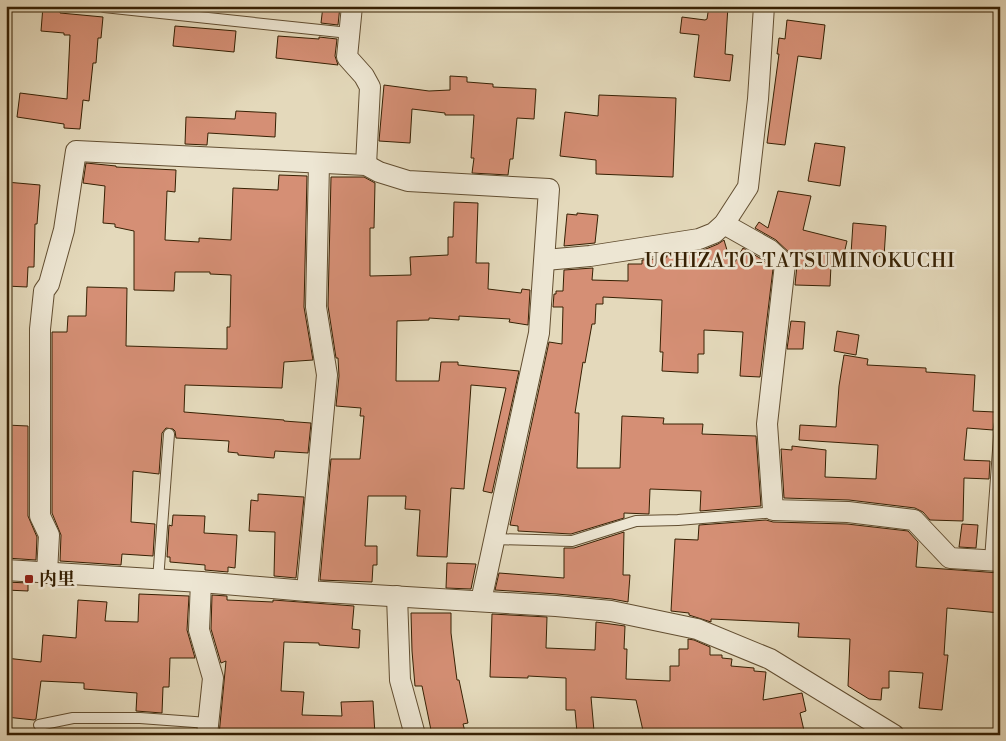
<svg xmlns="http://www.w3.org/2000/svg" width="1006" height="741" viewBox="0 0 1006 741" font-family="'Libre Bodoni','Noto Serif JP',serif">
<rect width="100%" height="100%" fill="#e4d9bb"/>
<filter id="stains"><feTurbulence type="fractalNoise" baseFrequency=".004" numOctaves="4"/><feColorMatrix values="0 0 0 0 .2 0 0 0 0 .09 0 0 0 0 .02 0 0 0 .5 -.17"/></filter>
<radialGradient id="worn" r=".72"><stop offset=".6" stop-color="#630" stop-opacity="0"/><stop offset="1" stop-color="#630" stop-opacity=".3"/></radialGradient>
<g fill="#d58f75" stroke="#362003">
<path d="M43,6h17v7l43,4 -2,21h-3l-2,25h-3l-4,38 -6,-1 -3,29 -16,-1v-4l-47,-7 3,-24 47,6 3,-64h-6v-2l-23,-2z"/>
<path d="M323,6h17l-2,19 -17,-2z"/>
<path d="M709,6h19l-3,48 8,1 -3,26 -36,-4 5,-42 -19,-2 2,-16 23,3 2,-1z"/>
<path d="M787,20l38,5 -4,34 -23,-3 -13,89 -18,-2 12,-89h-2l2,-16 6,1z"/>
<path d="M175,26l61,5 -2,21 -61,-6z"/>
<path d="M278,36l41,3v-2l18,2 -2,17 3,9 -62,-7z"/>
<path d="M450,76l17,1v5l26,2v3l43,2 -2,30 -17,-1 -4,41h-3l-2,16 -36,-2 2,-15h-3l3,-43h-29v-2l-33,-4 -2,34 -31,-2 5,-56 45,6 21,-1z"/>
<path d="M599,95l77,3 -3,79 -77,-3v-14l-36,-4 5,-44 33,4z"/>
<path d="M236,111l40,2 -1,24 -67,-4 -1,12 -22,-1 1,-27 49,2z"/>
<path d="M815,143l30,4 -5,39 -32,-5z"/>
<path d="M86,163l30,3v1l60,3 -1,22 -8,-1 -2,49 34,2v-4l32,2 2,-52 45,2 1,-15 28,1 -3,131 9,53 -29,2 -2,26 -97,-3 -1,27 100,8v1l27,2 -3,30 -33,-2 -1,7 -36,-3v-2l-10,-1 1,-11 -53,-3 -1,-7 -2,-2 -7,-1 -4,5 -3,41 -26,-3 -2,51 24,2 -2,32 -31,-2 -1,11 -61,-4 1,-26 -9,-22v-181h15l1,-16h18l1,-29 40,1 -1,58 101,3v-22h3l1,-52 -21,-1v-2h-35l-1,19 -40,-1v-59l-19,-4v-3l-12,-1 2,-37 -22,-3z"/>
<path d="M331,177h33l11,6 -1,45h-4v48l41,-1 -1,-18 38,-2v-18h5l1,-35 24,1 -2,60h13l-1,26 33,4 1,-4 8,1 -2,35 -19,-3 1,-3 -51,-3v4l-30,-2v2l-32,1 -1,60h43l2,-19h17v3l61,6 -27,122 -9,-2 23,-103 -35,-3 -7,104 -13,-1 -4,69 -30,-1 3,-46 -15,-1 1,-13h-38l-3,50h12v19h-4l-1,17 -52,-2 11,-121h29l4,-43h-4l1,-8 -25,-2 3,-30 -1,-18h-2l-8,-52z"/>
<path d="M6,182l34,3 -3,39h-2l-1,43h-6l-1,20 -21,-1z"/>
<path d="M778,191l33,5 -8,34 44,11 -6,26 -10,-2 -1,21 -35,-1 2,-20 -4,-9 -17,-16 -21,-12 4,-6 9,6z"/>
<path d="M577,213l21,2 -3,28 -31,3 3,-32 10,1z"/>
<path d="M853,223l33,3 -2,31 -33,-3z"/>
<path d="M724,240l8,27 11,-19 20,12 10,9 -13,108 -20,-1 3,-44 -39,-2v24h-6v19l-36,-2 1,-19h-3l2,-52 -59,-3v7h-7l-1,20h-3l-7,39 -2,-1 -8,51h4l-2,55h43l2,-52 42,2 -1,6h40l-1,10 54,2 5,70 -61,5 1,-20 -51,-2 -1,25 -25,-1v5l-53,16 -53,-3v-5l-8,-1 39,-183 13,2 1,-37h-10l1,-13h2v-3h7l1,-21 29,-2 -1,12 36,1v-17h14v-4l24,-2v-2l35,-5 17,-7z"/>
<path d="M791,321l14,1 -2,27h-16z"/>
<path d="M837,331l22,4 -3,20 -22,-4z"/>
<path d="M844,355l24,4 -1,6 59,3v4l49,3 -2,36 22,1v7l-2,11 -26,-2 -3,32 26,1 -1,18 -25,-1 -1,43 -33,-1 -7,-8 -8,-4 -66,-8 -65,-2 -3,-49 11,1v-4l34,4 -1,27 51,2 2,-34 -79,-5 1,-15 36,2 3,-41z"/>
<path d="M6,425l22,1v90l9,21 -1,23 -30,-2z"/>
<path d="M258,494l46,3 -8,81 -22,-2 1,-44 -26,-1 2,-31 7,1z"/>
<path d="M173,515l32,1 -1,17 33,2 -2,33 -7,-1v5l-23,-2v-5l-35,-3v-5h-3l2,-32 3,1z"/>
<path d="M766,520l7,2 74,2 61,7 10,11 -2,25 84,6v40l-53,-5 -3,47h4l-6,55 -23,-2 4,-35 -34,-2v17h-7l-1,12 -12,-1 -21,-13 2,-47 -52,-2 1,-14 -88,-4v3l-22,-7v-2l-18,-2 4,-72 23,1 1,-15z"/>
<path d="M962,524l16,1 -2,23 -17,-1z"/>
<path d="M624,532l-1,43h7l-2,27 -16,-3 -55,-5 -62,-4 4,-17 65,5v-30h10z"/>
<path d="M447,563l29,1 -5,25 -25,-1z"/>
<path d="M6,582l22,1v8l-22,-1z"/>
<path d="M139,594l50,2 -2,34 8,28h-25l-1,29h-6l-1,26 -26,-2 1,-18 -53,-4v-6l-43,-2 -5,38 -2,1 -28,-3v-59l35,4 2,-27 33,3 2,-38 29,2 -2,19 33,1z"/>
<path d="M212,595l15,1v4l46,2v-2l81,6 -2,23 8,1 -1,18 -40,-3v-2l-35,-1 -3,49 23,1 -2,23 40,1 -1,-14 32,-1 2,34h-156l7,-74 -5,2 -10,-34z"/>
<path d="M411,613h40v20l6,47h2l9,43 -5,1 3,11h-34l-10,-49h-7l-3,-35z"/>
<path d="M492,614l55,3 -1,31 49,2 1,-28 29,4 -1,23h3l-1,30 44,2v-15h9v-17h9v-10l6,1 16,7v8h12v3l10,1 -1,7 23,2v3l12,1 -3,28 39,-7 4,18 -6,2 5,22h-161l-8,-35 -45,-3 3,34 -17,2 -2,-23h-9v-32l-38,-2v2l-38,-1z"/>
</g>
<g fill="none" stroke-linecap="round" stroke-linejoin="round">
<g stroke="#624e31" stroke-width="12">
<g id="service">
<path d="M104,7l245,26"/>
<path d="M494,539l78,2 64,-20 42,-1 87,-7 8,-3"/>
<path d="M990,560l10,-137"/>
<path d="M158,580l11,-146"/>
<path d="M39,725l34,-7h67l68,5"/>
</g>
</g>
<g stroke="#624e31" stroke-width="22">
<g id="minor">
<path d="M352,6l-5,51 17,19 6,11 -4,78"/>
<path d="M724,224l46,26 15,14 -18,160 6,86 75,2 66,8 36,38 50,3"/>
<path d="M545,260l45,-4 109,-17 15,-6 10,-9 24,-37 10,-88 6,-93"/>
<path d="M6,570l195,12 106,9 249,15 55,5 86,18 73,30 124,76"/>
<path d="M47,573l2,-38 -9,-19v-187l4,-38 5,-7 15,-54 12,-79 290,14 13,7 29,9 141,8 -10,144 -58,268"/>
<path d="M201,582l-2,48 14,48 -6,57"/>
<path d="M307,591l20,-216 -11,-68 3,-144"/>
<path d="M397,596l3,84 15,55"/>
</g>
</g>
<use href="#service" stroke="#ede6d3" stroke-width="10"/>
<use href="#minor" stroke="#ede6d3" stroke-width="20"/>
</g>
<rect fill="#8f2418" stroke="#ede6d3" stroke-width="2" x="24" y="574" width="10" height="10" rx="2.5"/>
<g text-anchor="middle" stroke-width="5" stroke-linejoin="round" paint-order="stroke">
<g font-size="18" font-weight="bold" fill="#362003" stroke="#ede6d3" text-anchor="start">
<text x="39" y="585">内里</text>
</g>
<g font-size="19" letter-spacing="1" fill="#362003" stroke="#ede6d3">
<text x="800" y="267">UCHIZATO-TATSUMINOKUCHI</text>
</g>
</g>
<rect width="1006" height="741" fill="none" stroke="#e4d9bb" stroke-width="25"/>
<rect x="8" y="8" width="991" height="726" fill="none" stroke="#362003" stroke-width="2.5"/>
<rect x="12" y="12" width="981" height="716" fill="none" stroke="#362003"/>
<rect width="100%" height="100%" filter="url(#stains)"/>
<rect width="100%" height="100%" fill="url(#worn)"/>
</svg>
